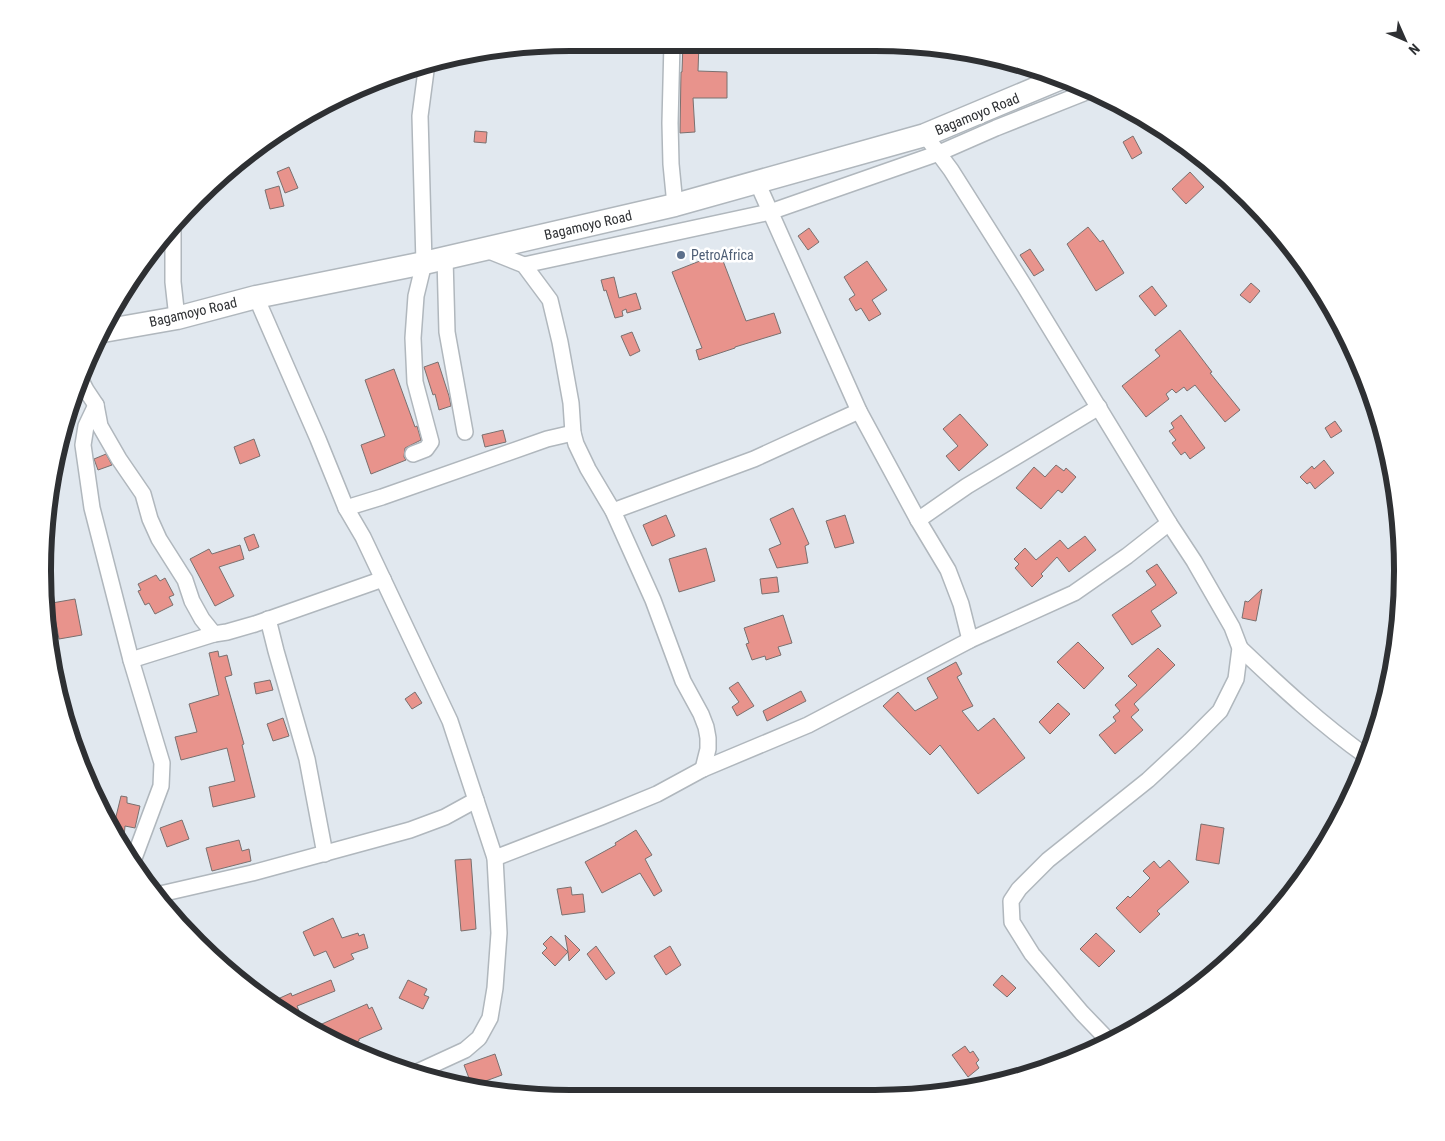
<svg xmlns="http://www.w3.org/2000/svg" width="1445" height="1141" viewBox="0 0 1445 1141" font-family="'Roboto Condensed',sans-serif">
<rect width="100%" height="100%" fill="#e1e8ef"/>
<g fill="#e8938c" stroke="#7a706f">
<path d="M683,43h16l-1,28 29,1v26h-34l2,34 -15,1 1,-61h1z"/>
<path d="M475,131l12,1 -1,11 -12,-1z"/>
<path d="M1133,136l9,17 -10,6 -9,-17z"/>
<path d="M289,167l9,21 -13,5 -8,-21z"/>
<path d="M1190,172l14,15 -18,17 -14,-15z"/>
<path d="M279,186l5,20 -14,3 -5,-19z"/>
<path d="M1088,227l12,15 3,-2 21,33 -28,18 -29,-47z"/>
<path d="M809,228l10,14 -11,8 -10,-14z"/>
<path d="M1030,249l14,21 -10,6 -14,-21z"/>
<path d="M720,253l26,68 28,-8 7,20 -46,14v1l-36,12 -3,-10 6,-2 -30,-76z"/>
<path d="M867,261l20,29 -15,10 9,14 -12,7 -8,-13 -5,3 -7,-12 6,-4 -11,-18z"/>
<path d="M614,277l5,21 17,-5 5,16 -14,4 -1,-4 -4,2 1,5 -8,2 -9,-28 -2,1 -3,-11z"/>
<path d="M1251,283l9,8 -10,12 -10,-8z"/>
<path d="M1152,286l15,20 -12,10 -16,-20z"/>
<path d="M1180,330l32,42 -2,1 30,37 -15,12 -30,-37 -8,6 -3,-4 -8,6 -4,-4 -6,5 3,5 -23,18 -24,-31 38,-30 -5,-6z"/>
<path d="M632,332l8,19 -10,5 -9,-20z"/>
<path d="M438,362l11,34 2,10 -12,4 -4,-16 -2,1 -9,-28z"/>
<path d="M394,369l21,58 2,-1 4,14 -16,8 -1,9 2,3 -35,14 -10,-29 24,-9 -20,-56z"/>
<path d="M960,414l28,31 -29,26 -13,-15 12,-10 -15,-17z"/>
<path d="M1181,415l24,33 -15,11 -5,-7 -4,3 -9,-12 4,-3 -7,-9 5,-3 -3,-5z"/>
<path d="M1335,421l7,10 -11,7 -6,-10z"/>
<path d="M503,430l3,12 -21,5 -3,-12z"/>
<path d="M254,439l6,17 -20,8 -6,-17z"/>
<path d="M106,454l6,11 -14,5 -4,-11z"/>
<path d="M1324,460l10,13 -19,16 -5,-7 -3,2 -7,-7 12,-11 2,3z"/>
<path d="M1056,465l8,6 2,-3 10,9 -14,16 -4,-3 -17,19 -25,-21 18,-21 11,10z"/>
<path d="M793,508l16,36 -4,2 3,17 -31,5 -8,-19 12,-5 -11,-25z"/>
<path d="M666,515l9,21 -23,10 -9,-21z"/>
<path d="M845,515l9,28 -19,5 -9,-27z"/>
<path d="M254,534l5,13 -10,4 -5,-13z"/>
<path d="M1085,536l11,14 -27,22 -12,-15 -16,17 2,2 -11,11 -17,-19 4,-4 -5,-5 11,-11 11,12 24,-20 8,9z"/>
<path d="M240,545l4,14 -25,8 15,29 -19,10 -25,-47 19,-10 3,5z"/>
<path d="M706,548l9,33 -36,11 -10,-33z"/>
<path d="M1157,564l20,29 -26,18 10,15 -29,19 -20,-30 44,-30 -10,-14z"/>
<path d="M156,575l4,6 5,-3 9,17 -5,2 4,8 -18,9 -6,-11 -4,2 -7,-14 3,-1 -3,-6z"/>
<path d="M777,577l2,15 -17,2 -2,-15z"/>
<path d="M1262,589l-6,32 -14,-3 3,-17 3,1z"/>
<path d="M75,599l7,36 -23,4 -7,-36z"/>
<path d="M783,615l9,28 -14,4 3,8 -15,5 -1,-4 -13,4 -6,-16 3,-1 -5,-15z"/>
<path d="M1078,642l26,26 -20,21 -27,-27z"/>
<path d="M1158,648l17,17 -41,39 5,6 -8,7 12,13 -28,24 -16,-19 17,-14 -3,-4 7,-6 -5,-6 22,-20 -9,-9z"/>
<path d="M218,651l1,6 8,-2 5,20 -7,2 19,67 -2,1 13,52 -42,10 -4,-20 26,-6 -8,-33 -46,12 -6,-23 22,-5 -8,-28 30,-9 -10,-42z"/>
<path d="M956,662l6,12 -5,3 16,29 -11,5 16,20 16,-13 31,40 -47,36 -38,-49 -10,10 -47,-49 15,-14 17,19 23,-13 -11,-20z"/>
<path d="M270,680l3,10 -17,4 -2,-11z"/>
<path d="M738,682l16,24 -17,10 -5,-9 7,-5 -10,-14z"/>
<path d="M801,691l5,10 -39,20 -4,-10z"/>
<path d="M415,692l7,11 -10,6 -7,-10z"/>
<path d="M1058,703l12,11 -20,20 -11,-12z"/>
<path d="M283,718l6,18 -16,5 -6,-17z"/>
<path d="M121,796l6,1v6l13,3 -5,22 -10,-2 -2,22 -11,-15z"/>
<path d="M182,820l7,19 -22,8 -7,-19z"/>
<path d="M1201,824l23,4 -5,36 -23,-4z"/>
<path d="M636,830l16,25 -7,4 17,32 -8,5 -14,-23 -38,20 -17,-31 31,-17 -1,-2z"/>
<path d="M239,840l3,11 7,-2 2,12 -39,10 -6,-23z"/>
<path d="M471,859l5,70 -15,2 -6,-71z"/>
<path d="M1169,860l20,22 -32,29 3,3 -20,19 -24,-25 12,-12 2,2 20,-20 -7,-7 11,-10 6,7z"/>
<path d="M571,887l1,8 11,-1 2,18 -23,3 -5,-26z"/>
<path d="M333,918l9,20 16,-5 1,3 5,-2 4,14 -17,6 3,5 -20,9 -8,-17 -12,5 -11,-24z"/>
<path d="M1096,933l19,18 -16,16 -19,-18z"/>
<path d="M565,935l15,15 -11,11 -1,-9 -13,14 -13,-13 5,-5 -4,-4 8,-8 17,16z"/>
<path d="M596,946l19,27 -9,7 -19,-26z"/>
<path d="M670,946l11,19 -15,10 -12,-19z"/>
<path d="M1002,975l14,13 -9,9 -14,-12z"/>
<path d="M331,980l4,11 -38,15 6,15 -32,-19 20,-9 1,3z"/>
<path d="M408,980l19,9 -3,6 5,2 -6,12 -24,-11z"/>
<path d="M367,1004l2,5 3,-2 10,22 -23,10v2l-11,5 -33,-19z"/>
<path d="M965,1046l5,7 3,-2 6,9 -3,3 3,5 -11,9 -16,-22z"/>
<path d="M495,1054l7,21 -30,11 -8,-21z"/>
</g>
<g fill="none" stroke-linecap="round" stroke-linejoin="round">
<g stroke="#b0b7bd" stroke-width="18">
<g id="minor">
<path d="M672,43l-2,80 1,41 4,41"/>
<path d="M925,135l26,35 74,117 144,236 25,38 38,66 8,21 -4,31 -16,32 -30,30 -42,39 -100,80 -29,29 -8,12 1,21 20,32 50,59 27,28"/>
<path d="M757,182l102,229 59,109 30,50 13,34 9,36"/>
<path d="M173,229v53l4,36"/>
<path d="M484,249l40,16 26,35 10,42 11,61 2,30 3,11 12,25 25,42 40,89 30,81 18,33 5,13 2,11v11l-5,20"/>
<path d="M445,258l2,74 18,100"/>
<path d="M524,265l246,-53 169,-59 57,-25 93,-37"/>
<path d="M256,297l62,142 28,69 17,29 87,184 45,137 4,75 -4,55 -5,30 -11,20 -14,12 -50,23"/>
<path d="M82,382l4,8 10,15 4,21 19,33 24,35 7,25 9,20 26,41 7,21 10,18 12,15 13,-2 28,-8 128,-45"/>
<path d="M96,405l-10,21 -3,19 9,63 39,152 31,103 -1,23 -28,75"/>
<path d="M413,454l13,-5 5,-7 -16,-60 -2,-44 3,-42 8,-33 -4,-147 7,-53"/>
<path d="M346,508l36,-11 165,-58 26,-6"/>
<path d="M613,511l141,-52 105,-48"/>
<path d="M918,520l49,-34 132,-79"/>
<path d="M268,619l8,32 31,108 18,95"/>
<path d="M1240,648c40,38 81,76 126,108"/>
<path d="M131,660l83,-26"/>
<path d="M495,858l106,-41 56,-23 46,-25 105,-44 162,-85 104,-47 53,-37 42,-33"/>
<path d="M156,895l96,-22 158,-43 35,-13 31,-17"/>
</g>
</g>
<g stroke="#b0b7bd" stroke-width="25">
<path id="highway" d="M103,331l74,-13 79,-21 168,-34 251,-58 250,-70 136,-57"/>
</g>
<use href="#minor" stroke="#fff" stroke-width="15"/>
<use href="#highway" stroke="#fff" stroke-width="22"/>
</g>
<circle fill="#5c6f8a" stroke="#fff" stroke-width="2" cx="681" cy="255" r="5"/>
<g text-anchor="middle" stroke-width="5" stroke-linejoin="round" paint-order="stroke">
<g font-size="14" fill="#2e3033" stroke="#fff">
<text transform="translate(977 114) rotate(-22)" y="5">Bagamoyo Road</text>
<text transform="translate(588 225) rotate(-13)" y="5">Bagamoyo Road</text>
<text transform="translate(193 312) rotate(-13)" y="5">Bagamoyo Road</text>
</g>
<g font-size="14" fill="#4e5e75" stroke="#fff" text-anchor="start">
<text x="691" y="260">PetroAfrica</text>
</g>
</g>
<path d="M0 0H1445V1141H0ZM570 51H875A519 519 0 0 1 1394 570V571A519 519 0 0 1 875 1090H570A519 519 0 0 1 51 571V570A519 519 0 0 1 570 51Z" fill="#fff" fill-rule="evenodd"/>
<path fill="none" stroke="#2e3033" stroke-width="6" d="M570 51H875A519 519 0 0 1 1394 570V571A519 519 0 0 1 875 1090H570A519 519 0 0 1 51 571V570A519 519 0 0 1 570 51Z"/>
<g transform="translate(1405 40) rotate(135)" stroke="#ffffff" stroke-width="4" paint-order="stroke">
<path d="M0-4L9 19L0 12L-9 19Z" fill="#2e3033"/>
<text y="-8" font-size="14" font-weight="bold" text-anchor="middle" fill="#2e3033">N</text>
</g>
</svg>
